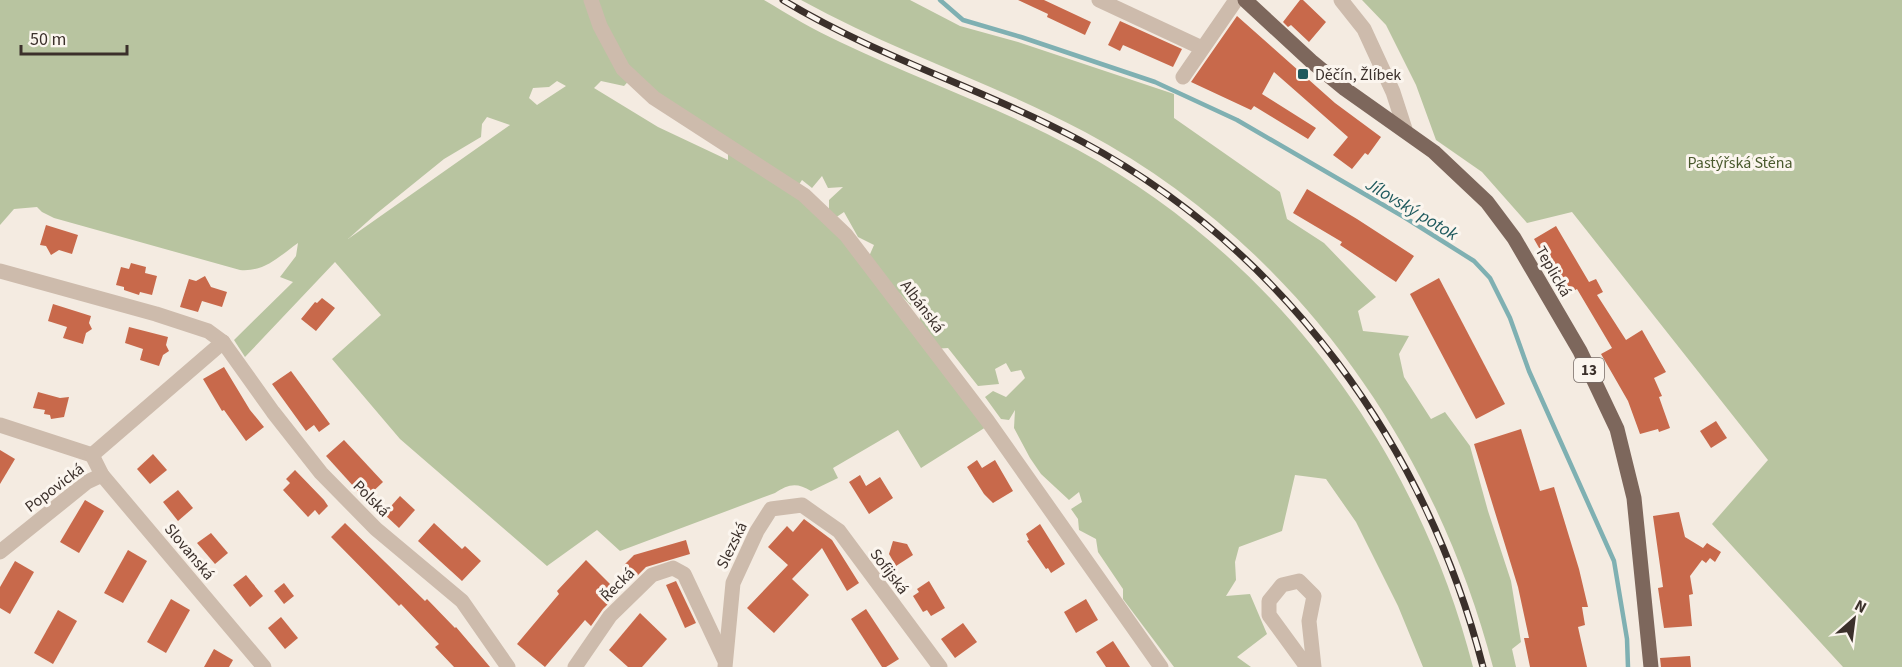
<svg xmlns="http://www.w3.org/2000/svg" width="1902" height="667" viewBox="0 0 1902 667" font-family="'Source Sans 3',sans-serif">
<rect width="100%" height="100%" fill="#f4ebe1"/>
<g fill="#b8c4a0" fill-rule="evenodd">
<path d="M0,0h764c25,15 50,30 76,42 79,38 161,66 238,108 198,108 339,299 395,517h-50l-25,-61 -42,-84 -30,-43 -31,-4 -13,56 -43,16 -4,15 1,18 -10,16 24,-2 17,40 -30,23 14,10h-77l-51,-68v-10l-25,-37 -2,-13 -17,-9 -1,-11 -7,-10 11,-7 -3,-10 -10,8 -28,-26 -11,-16 -16,-30 1,-18 -6,10 -8,-1 -16,-22 8,-6 13,6 19,-19 -4,-8 -10,2 -5,-9 -11,6 4,15 -21,2 -30,-38 -15,1 -14,-18 1,-16 -24,-25 -7,5 97,132 -65,41 -23,-38 -65,38 5,10 -27,13c-14,-9 -23,-7 -36,2l-155,58 -23,-21 -50,36 -147,-127 -68,-80 49,-44 -46,-53 -90,95 -11,-17 59,-58 -13,-5 16,-21 2,-13c-20,14 -33,29 -58,27l-186,-52 -12,-6 -5,-5 -23,2 -14,16zM635,74l21,20 72,47v19l-70,-33 -64,-39 7,-7 23,5zM557,81l9,5 -29,19 -8,-7 4,-10 16,-1zM487,117l23,8 -162,114 28,-25 68,-55 37,-22 1,-13zM822,176l6,12 15,-1 -14,13v14l6,4 9,-6 14,25 16,8 -7,16v8l-38,-43 -11,-8 5,-5 -25,-27 4,-6 10,8z"/>
<path d="M801,0h109l50,26 58,16 156,52v24l106,74 7,27 37,24 52,54 -18,14 5,20 46,5 -10,18 5,23 27,42 14,-7 25,34 18,65 23,70 10,61 -9,7 4,18h-23c-59,-225 -200,-424 -408,-535 -92,-49 -192,-81 -284,-132z"/>
<path d="M1362,0h540v667h-59l-131,-143 56,-64 -196,-248 -45,11 -45,-51 -46,-32 -20,-55 -30,-60z"/>
</g>
<g fill="none" stroke-linecap="round" stroke-linejoin="round">
<path stroke="#7fb0b2" stroke-width="4.5" d="M940,0l23,20 58,17 134,45 82,38 167,97 70,44 16,17 20,40 19,53 85,190 13,78 1,28"/>
</g>
<g fill="#c8694b">
<path d="M1018,0h26l47,22 -6,13 -38,-18 1,-3z"/>
<path d="M1300,0h3l23,22 -17,20 -18,-17 -3,2 -5,-5z"/>
<path d="M1237,16l98,87 46,34 -13,18 -3,-2 -13,16 -19,-14 15,-18 -74,-65 -12,22 54,34 -8,11 -54,-33 -3,4 -60,-28z"/>
<path d="M1120,21l62,28 -9,18 -50,-22 -3,6 -12,-6z"/>
<path d="M1307,189l50,30 57,37 -18,26 -56,-37 2,-3 -49,-29z"/>
<path d="M46,225l32,10 -6,19 -13,-4 -8,5 -5,-9 -6,-1z"/>
<path d="M1556,226l33,56 7,-3 7,13 -6,3 29,45 16,-10 24,42 -12,6 8,18 -3,1 11,31 -11,4 -1,-3 -18,5 -12,-33 -27,-47 11,-6 -35,-59 -11,6 -32,-56z"/>
<path d="M131,263l15,4 -1,6 12,3 -5,19 -12,-3 -1,3 -15,-5v-3l-8,-2 5,-18 8,2z"/>
<path d="M205,276l6,11 16,5 -5,15 -20,-6 -4,11 -18,-5 9,-28 7,2z"/>
<path d="M1439,278l66,126 -29,15 -66,-125z"/>
<path d="M322,298l13,10 -19,23 -15,-12 14,-17 2,1z"/>
<path d="M53,304l38,12 -2,7 3,6 -6,4 -3,11 -20,-6 4,-11 -19,-6z"/>
<path d="M129,327l39,10 -2,8 3,6 -6,4 -4,11 -19,-6 3,-11 -18,-6z"/>
<path d="M224,367l26,43 14,17 -18,14 -22,-31 -2,1 -19,-32z"/>
<path d="M291,371l39,53 -11,8 -5,-7 -8,6 -34,-47z"/>
<path d="M38,392l22,6 9,-1 -5,20 -13,2 -1,-4 -6,-1 1,-4 -12,-2z"/>
<path d="M1716,421l11,17 -16,10 -11,-17z"/>
<path d="M1521,429l19,62 14,-4 25,82 9,38h-6l3,18 -7,2 9,40h-57l-6,-29h5l-11,-51 -44,-143z"/>
<path d="M344,440l39,42 -18,17 -39,-43z"/>
<path d="M0,450l15,9 -15,25z"/>
<path d="M153,454l14,16 -17,14 -13,-15z"/>
<path d="M977,460l5,8 13,-8 18,31 -20,12 -9,-9 -17,-27z"/>
<path d="M295,470l29,30 4,6 -9,9 -4,-5 -7,7 -25,-27 7,-7 -4,-4z"/>
<path d="M860,475l6,11 14,-9 13,21 -24,16 -20,-32z"/>
<path d="M178,490l15,18 -15,13 -15,-19z"/>
<path d="M400,496l15,14 -16,18 -15,-14z"/>
<path d="M85,500l19,11 -25,42 -19,-11z"/>
<path d="M1679,512l6,25 18,11 4,-5 14,9 -6,10 -5,-4 -4,5 -4,-3 -12,16 3,18 -4,1 3,31 -28,2 -6,-40 5,-1 -10,-71z"/>
<path d="M804,519l28,21 27,43 -12,8 -25,-43 -30,31 17,16 -35,38 -27,-25 41,-43 -20,-18 19,-21 6,6z"/>
<path d="M345,523l80,78 2,-2 28,29 1,-1 34,40h-36l-19,-20 4,-3 -38,-40 -2,2 -68,-69z"/>
<path d="M434,523l28,26 3,-3 16,15 -19,20 -44,-40z"/>
<path d="M1040,524l25,40 -14,9 -3,-5 -2,1 -19,-28 2,-1 -3,-6z"/>
<path d="M211,533l17,20 -13,11 -18,-21z"/>
<path d="M686,540l4,14 -44,13 -11,11 -12,-12 11,-11z"/>
<path d="M893,541l14,3 6,11 -17,11 -7,-12z"/>
<path d="M128,550l19,11 -24,42 -19,-10z"/>
<path d="M586,560l33,33 -16,16 -12,17 -6,-6 -40,47 -28,-23 42,-50 -2,-3z"/>
<path d="M15,561l19,11 -24,42 -10,-6v-21z"/>
<path d="M246,575l17,21 -13,11 -17,-22z"/>
<path d="M676,581l20,42 -11,5 -19,-43z"/>
<path d="M929,581l16,27 -14,8 -4,-6 -4,2 -10,-16 6,-4 -2,-3z"/>
<path d="M284,583l10,13 -10,8 -10,-13z"/>
<path d="M171,599l19,11 -24,43 -19,-11z"/>
<path d="M1086,599l12,21 -22,13 -12,-21z"/>
<path d="M866,609l33,50 -13,8h-4l-31,-48z"/>
<path d="M58,610l19,11 -24,43 -19,-11z"/>
<path d="M640,613l27,26 -25,28h-14l-19,-17z"/>
<path d="M281,617l17,21 -13,11 -17,-21z"/>
<path d="M963,623l14,19 -22,16 -14,-19z"/>
<path d="M1113,641l17,26h-24l-10,-15z"/>
<path d="M214,649l19,11 -4,7h-25z"/>
<path d="M1690,656l1,11h-30l-1,-9z"/>
</g>
<g fill="none" stroke-linecap="round" stroke-linejoin="round">
<g stroke="#cdbbac" stroke-width="15">
<path d="M591,0l9,26 23,43 31,29 150,97 42,40 141,185 174,247"/>
<path d="M1099,0l103,48"/>
<path d="M1341,0l23,29 29,63 12,37"/>
<path d="M1183,77l53,-77"/>
<path d="M0,271l156,43 52,17 15,11 50,70 48,61 55,56 86,72 46,66"/>
<path d="M0,425l92,30"/>
<path d="M92,455l10,20 162,192"/>
<path d="M92,455l131,-113"/>
<path d="M0,552l87,-70 15,-7"/>
<path d="M575,667l35,-51 42,-41 21,-7 11,6 40,85"/>
<path d="M725,667l8,-84 24,-52 14,-22 31,-4 37,26 101,136"/>
<path d="M1307,667l-38,-52v-14l13,-16 17,-4 15,15 -5,25 5,46"/>
</g>
<path stroke="#7d675c" stroke-width="15" d="M1245,0l66,61 34,28 89,63 53,50 27,36 66,113 37,78 17,69 17,169"/>
<g stroke="#3b302b" stroke-width="7">
<path id="rail" d="M783,0c94,57 201,89 298,141 203,108 345,305 402,526"/>
</g>
<use href="#rail" stroke="#fbf5ee" stroke-width="4.5" stroke-dasharray="14" stroke-linecap="butt"/>
</g>
<rect fill="#1f5a5e" stroke="#fbf5ee" stroke-width="2" x="1297" y="68" width="12" height="12" rx="3"/>
<g text-anchor="middle" stroke-width="6" stroke-linejoin="round" paint-order="stroke">
<rect fill="#fbf5ee" stroke="#756b66" stroke-width="1.5" x="1574" y="358" width="30" height="24" rx="4.5"/>
<g font-size="15" font-weight="bold" fill="#3b302b">
<text x="1589" y="375">13</text>
</g>
<g font-size="16" fill="#3b302b" stroke="#fbf5ee" text-anchor="start">
<text x="1315" y="80">Děčín, Žlíbek</text>
</g>
<g font-size="16" fill="#4a5a2e" stroke="#fbf5ee">
<text x="1740" y="168">Pastýřská Stěna</text>
</g>
<g font-size="16" fill="#3b302b" stroke="#fbf5ee">
<text transform="translate(1554 271) rotate(60)" y="6">Teplická</text>
<text transform="translate(923 306) rotate(53)" y="6">Albánská</text>
<text transform="translate(54 487) rotate(-37)" y="6">Popovická</text>
<text transform="translate(372 498) rotate(45)" y="6">Polská</text>
<text transform="translate(731 545) rotate(-64)" y="6">Slezská</text>
<text transform="translate(190 551) rotate(50)" y="6">Slovanská</text>
<text transform="translate(890 571) rotate(53)" y="6">Sofijská</text>
<text transform="translate(617 584) rotate(-45)" y="6">Řecká</text>
</g>
<g font-size="18" font-style="italic" fill="#1f5a5e" stroke="#fbf5ee">
<text transform="translate(1412 209) rotate(31)" y="6">Jílovský potok</text>
</g>
</g>
<g transform="translate(1854 619) rotate(28)" stroke="#fbf5ee" stroke-width="4.5" paint-order="stroke">
<path d="M0-4.5L10 22L0 15L-10 22Z" fill="#3b302b"/>
<text y="-9" font-size="16" font-weight="bold" text-anchor="middle" fill="#3b302b">N</text>
</g>
<path d="M21 45v9h106v-9" fill="none" stroke="#3b302b" stroke-width="3"/>
<text x="30" y="45" font-size="18" fill="#3b302b" stroke="#fbf5ee" stroke-width="4.5" paint-order="stroke">50 m</text>
</svg>
